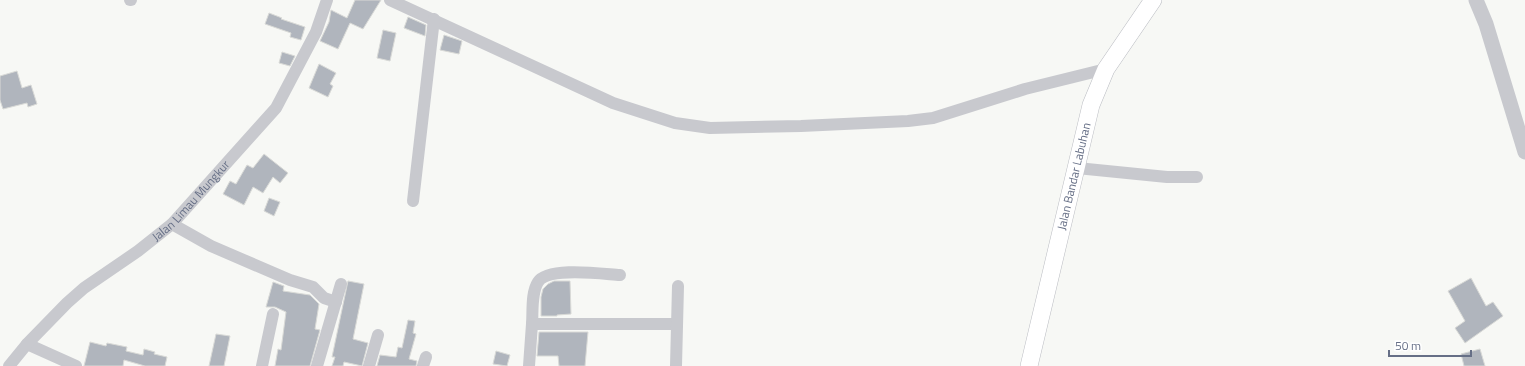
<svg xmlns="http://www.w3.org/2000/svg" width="1525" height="366" viewBox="0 0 1525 366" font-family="'Titillium Web',sans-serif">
<rect width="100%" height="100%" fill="#f7f8f5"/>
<g fill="#b0b5bd" stroke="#d9dad7">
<path d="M355,0h26l-18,29 -13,-6 -12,26 -18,-8 9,-19 2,-12 16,8z"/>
<path d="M269,13l13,5 -1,1 24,8 -4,13 -11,-3 1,-4 -26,-9z"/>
<path d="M408,17l18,8 -1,11 -21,-8z"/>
<path d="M383,30l13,3 -6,28 -13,-3z"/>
<path d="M444,35l18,6 -3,13 -19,-4z"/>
<path d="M282,52l13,4 -5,10 -11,-3z"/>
<path d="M319,64l17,9 -6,11 3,2 -5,11 -19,-9z"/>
<path d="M17,71l5,17 9,-3 6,19 -9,3 -1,-4 -24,6 -3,-9v-24z"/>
<path d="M264,154l24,19 -8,10 -7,-6 -10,16 -10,-6 -9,18 -21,-11 7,-13 6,3 11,-19 6,3z"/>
<path d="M269,198l11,4 -6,14 -10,-5z"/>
<path d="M1471,278l15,28 7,-4 10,14 -38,27 -10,-15 10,-7 -17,-30z"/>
<path d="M348,281l16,3 -11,55 15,4 -6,23 -18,-4 -1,4h-11l3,-9h-3z"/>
<path d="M554,281h16l1,33 -14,1v1h-16v-19l2,-8 5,-5z"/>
<path d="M273,282l11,4 -1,5 27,4 9,9 -4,25 5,1 -10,36h-35l3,-17 3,1 5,-38 -11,-5h-9z"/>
<path d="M408,320l7,1 -2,12 3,1 -7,25 8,2 -1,5h-39l3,-11 16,2 2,-10 4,1z"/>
<path d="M539,332h49l-3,34h-26l-1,-10h-21z"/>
<path d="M216,334l14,2 -6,30h-15z"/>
<path d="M90,342l16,4 1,-3 20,4 -1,4 17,4 1,-6 11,3 -1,2 13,3 -2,9h-20l-21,-6 -1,6h-39z"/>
<path d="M1480,349l5,17h-21l-3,-12z"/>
<path d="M496,351l14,4 -3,11 -14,-2z"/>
</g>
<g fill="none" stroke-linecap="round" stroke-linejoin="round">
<g stroke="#babcc2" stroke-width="18">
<g id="secondary">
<path id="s2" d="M1029,366l62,-261 15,-36 47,-69"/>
</g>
</g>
<g stroke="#c8c9ce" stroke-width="12">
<path d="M130,0h1"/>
<path d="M390,0l223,103 62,20 35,5 91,-2 107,-5 25,-3 92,-29 81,-20"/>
<path d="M1077,168l90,9h30"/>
<path d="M413,201l21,-182"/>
<path d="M172,224l39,22 79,34 23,7 11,11 12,4"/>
<path d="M532,324c1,-13 -1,-31 6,-42 10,-16 65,-8 82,-7"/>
<path d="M27,344l49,22"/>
<path id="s1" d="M9,366l18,-22 40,-41 17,-15 54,-37 34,-27 104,-116 40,-76 11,-32"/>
<path d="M262,366l11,-52"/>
<path d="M317,366l24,-82"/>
<path d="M369,366l9,-31"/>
<path d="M423,366l3,-9"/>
<path d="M529,366l3,-42h145"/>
<path d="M676,366l2,-80"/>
</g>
<path stroke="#c8c9ce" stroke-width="15" d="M1476,0l10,24 39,128"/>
<use href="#secondary" stroke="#fff" stroke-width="17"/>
</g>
<g text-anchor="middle" stroke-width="4" stroke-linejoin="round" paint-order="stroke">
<g font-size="12" fill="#666f86" stroke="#fff">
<text dy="4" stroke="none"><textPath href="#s2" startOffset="195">Jalan Bandar Labuhan</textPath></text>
<text dy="4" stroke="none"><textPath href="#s1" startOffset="247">Jalan Limau Mungkur</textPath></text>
</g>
</g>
<path d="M1389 350v6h82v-6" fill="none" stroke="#666f86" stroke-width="2"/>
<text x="1395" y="350" font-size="12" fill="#666f86" stroke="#ffffff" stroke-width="3" paint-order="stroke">50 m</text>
</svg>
